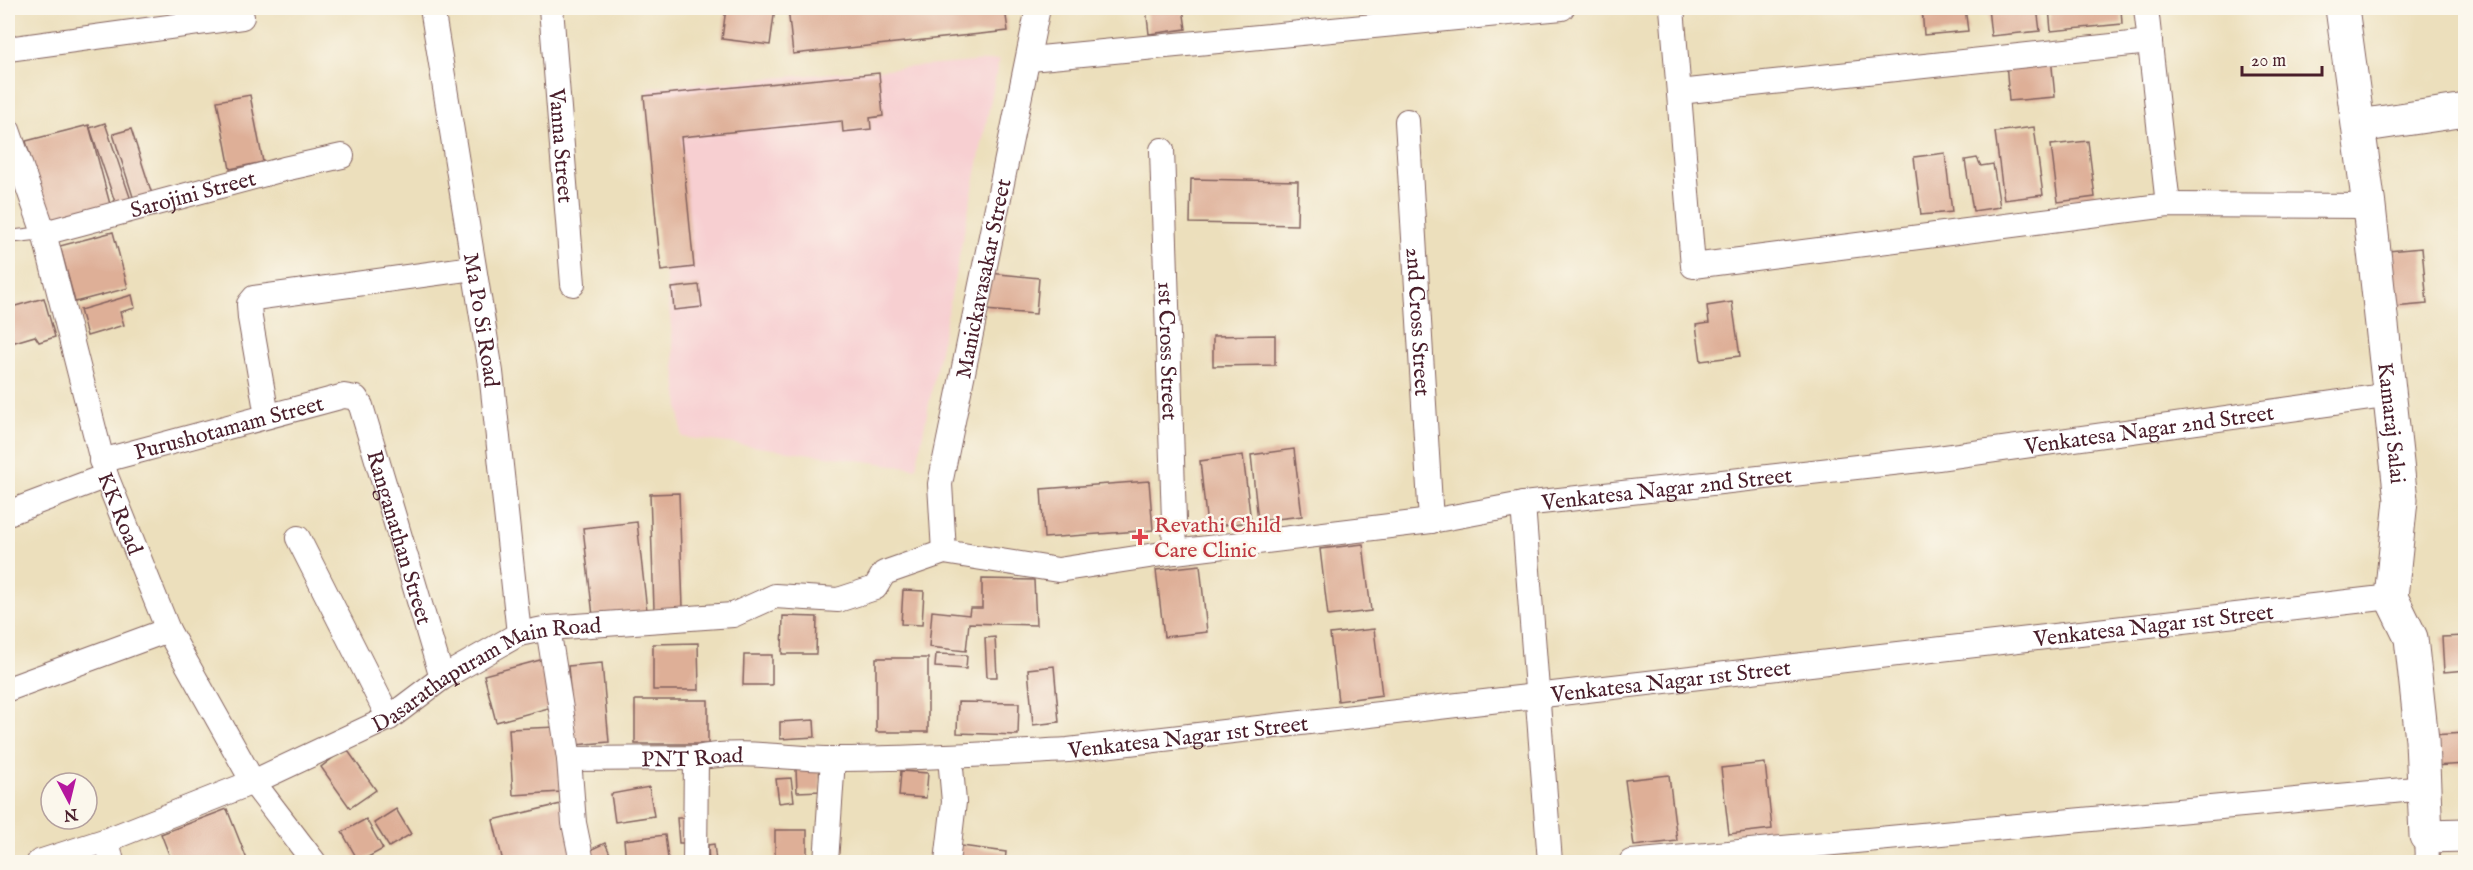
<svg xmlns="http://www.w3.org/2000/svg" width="2473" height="870" viewBox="0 0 2473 870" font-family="'IM FELL English',serif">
<rect width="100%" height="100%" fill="#fbf7ec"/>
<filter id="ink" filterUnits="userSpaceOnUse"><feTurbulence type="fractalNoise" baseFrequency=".0167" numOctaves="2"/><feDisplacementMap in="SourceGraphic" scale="12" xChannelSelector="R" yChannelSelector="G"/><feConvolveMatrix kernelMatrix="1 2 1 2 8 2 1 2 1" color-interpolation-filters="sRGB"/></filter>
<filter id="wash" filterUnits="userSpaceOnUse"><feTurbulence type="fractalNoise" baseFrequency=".008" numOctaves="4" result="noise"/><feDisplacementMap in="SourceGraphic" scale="24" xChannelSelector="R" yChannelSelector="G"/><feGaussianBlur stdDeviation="1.35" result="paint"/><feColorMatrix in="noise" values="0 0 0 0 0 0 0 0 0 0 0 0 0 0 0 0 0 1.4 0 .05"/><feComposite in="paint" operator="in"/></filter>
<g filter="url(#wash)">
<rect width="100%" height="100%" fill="#ecdfbc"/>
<path fill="#f7cfd1" d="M999,60l-83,408 -234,-31 -35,-349z"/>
<g id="blocks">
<g fill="#deaf97">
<path d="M726,8h49l-5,37 -48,-6z"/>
<path d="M788,8h217l3,23 -215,23z"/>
<path d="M1146,8h37l3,21 -37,5z"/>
<path d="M1922,8h43l3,23 -44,4z"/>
<path d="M1988,8h49l3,23 -49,5z"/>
<path d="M2049,8h72l1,16 -71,7z"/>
<path d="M2051,57l4,40 -46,4 -3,-40z"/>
<path d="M879,73l4,43 -13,2 1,11 -28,3 -1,-11 -161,16 13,130 -33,4 -17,-175z"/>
<path d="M250,95l13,67 -33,7 -13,-68z"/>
<path d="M105,123l27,80 -15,5 -27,-80z"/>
<path d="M89,125l22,83 -62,17 -23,-84z"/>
<path d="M2034,127l9,68 -39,5 -9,-68z"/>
<path d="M131,129l22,68 -18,6 -22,-69z"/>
<path d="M2088,141l7,56 -37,5 -7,-57z"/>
<path d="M1945,153l7,59 -31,3 -7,-58z"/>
<path d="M1977,158l4,8 12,-2 7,43 -27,4 -8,-51z"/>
<path d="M1191,179l107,2 -1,44 -107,-2z"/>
<path d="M113,232l15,56 -53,14 -15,-56z"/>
<path d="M2422,248l5,56 -45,4 -6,-56z"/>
<path d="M989,273l50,5 -3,36 -51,-4z"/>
<path d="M699,285l3,22 -28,3 -2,-22z"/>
<path d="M132,295l3,13 -15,4 4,13 -37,11 -7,-26z"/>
<path d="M44,298l11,39 -16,5 -4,-6 -27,8v-36z"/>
<path d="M1732,302l8,54 -39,5 -5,-36 13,-2 -2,-17z"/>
<path d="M1275,335v30l-62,1v-30z"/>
<path d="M1294,449l8,67 -44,5 -7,-66z"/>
<path d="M1243,455l8,67 -44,5 -7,-66z"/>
<path d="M1149,481l4,49 -109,8 -3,-49z"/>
<path d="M679,493l4,115 -29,1 -4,-115z"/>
<path d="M637,522l10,89 -54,5 -10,-88z"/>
<path d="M1363,544l8,67 -43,5 -8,-67z"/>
<path d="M1200,565l7,67 -43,5 -8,-67z"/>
<path d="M982,579l52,1 2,45 -67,-2 -3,28 -37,-4 3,-36 37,4 1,-7h12z"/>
<path d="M903,590l21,1 -2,34 -21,-1z"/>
<path d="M783,616l34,1 -1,37h-34z"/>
<path d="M1374,629l8,66 -44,6 -8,-67z"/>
<path d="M2466,636v34l-22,2 -2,-35z"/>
<path d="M995,637l2,40h-10l-2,-39z"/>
<path d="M698,643l1,47h-46v-46z"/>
<path d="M936,654l31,1 -1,14 -31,-2z"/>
<path d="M744,655h28v30h-29z"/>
<rect x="876" y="658" width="52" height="74"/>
<path d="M544,659l12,47 -60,16 -12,-47z"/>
<path d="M602,663l7,79 -34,3 -7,-79z"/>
<path d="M1054,666l5,56 -26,3 -5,-56z"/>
<rect x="635" y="700" width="73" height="44"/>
<path d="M958,702l61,1 -1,32 -61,-2z"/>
<path d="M814,720l1,17 -35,2v-17z"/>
<path d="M557,727l4,65 -48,3 -4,-66z"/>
<path d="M2466,733v31l-33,2 -2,-31z"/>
<path d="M346,748l30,42 -26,18 -29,-41z"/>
<path d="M1765,763l7,66 -43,5 -8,-66z"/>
<path d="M819,768l2,23 -24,1 -1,-23z"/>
<path d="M901,771l27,2 -2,25 -27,-2z"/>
<path d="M1669,775l8,66 -43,5 -9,-66z"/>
<path d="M791,778l3,23 -15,2 -3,-24z"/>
<path d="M649,787l5,29 -39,6 -4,-28z"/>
<path d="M561,804l13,55 -14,3h-57l-10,-42z"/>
<path d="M227,809l21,53h-76l-11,-28z"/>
<path d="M396,809l15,25 -22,13 -15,-24z"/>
<path d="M677,818h11l1,25h-10z"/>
<path d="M366,819l17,30 -24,13 -17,-30z"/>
<rect x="775" y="830" width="32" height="32"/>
<path d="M665,835l3,24 -9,1h12v2h-17l-1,-1 -27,1 -2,-22z"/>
<path d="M605,843l7,15 -16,4 -6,-12z"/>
<path d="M714,844l2,18h-7l-1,-17z"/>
<path d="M954,845l52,7 -1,10h-53z"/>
<path d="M2405,858l1,4h-36v-1z"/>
</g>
</g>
</g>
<g filter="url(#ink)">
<use href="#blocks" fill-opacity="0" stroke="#83625e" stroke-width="1.5"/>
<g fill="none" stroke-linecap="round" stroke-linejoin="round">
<g stroke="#83625e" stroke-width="14">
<path id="lane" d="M8,237l36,-4"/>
</g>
<g stroke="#83625e" stroke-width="26">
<g id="street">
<path id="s1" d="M432,8l59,364 28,262"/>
<path id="s2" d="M551,8l22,276"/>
<path d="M1672,8l21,258 475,-61 201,1"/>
<path d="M2146,8l22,197"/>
<path d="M8,49l234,-32"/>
<path d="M1030,59l532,-51"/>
<path d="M1679,92l471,-50"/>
<path id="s3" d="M1407,121l24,400"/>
<path id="s4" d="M8,130l36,103 62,243 62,154 85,152 61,80"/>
<path id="s5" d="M1162,150l13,402"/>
<path id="s6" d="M44,233l240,-64 58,-13"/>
<path d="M267,416l-17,-98 -1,-14 5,-6 219,-30"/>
<path id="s7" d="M101,461l243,-65 12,2 5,8 81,272"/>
<path d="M1523,504l27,358"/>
<path d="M8,513l98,-37"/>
<path d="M298,538l91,180"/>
<path id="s8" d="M944,552l-4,-68 98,-476"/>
<path id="s9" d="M548,628l21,131 127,-1c45,-9 92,1 138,1 78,0 156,-5 234,-9l1323,-153"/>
<path d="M8,689l160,-59"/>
<path d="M569,759l5,64 8,39"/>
<path d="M2426,836l1,26"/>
<path d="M107,840l5,22"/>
<path id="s10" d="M39,862l68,-22 146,-58 136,-64 53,-40 77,-44 29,-6 185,-13 42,-19 63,4 37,-12 9,-15 60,-21 114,18 117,-18 256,-31 92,-17 415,-46 453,-63"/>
<path d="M695,862l1,-104"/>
<path d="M826,862l7,-103"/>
<path d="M947,862l7,-60 -4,-45"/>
<path d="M1631,862l794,-74"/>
</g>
</g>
<g stroke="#83625e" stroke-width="35">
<g id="secondary">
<path id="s11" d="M2342,8l27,198 32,294 -10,97 20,41 11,102 4,96 40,-1"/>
<path d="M2359,126l107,-16"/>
</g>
</g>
<use href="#lane" stroke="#fff" stroke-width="12"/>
<use href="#street" stroke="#fff" stroke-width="24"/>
<use href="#secondary" stroke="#fff" stroke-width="33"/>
</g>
</g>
<path fill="#e0444e" stroke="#fbf7ec" stroke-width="2" d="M1137 528h6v6h6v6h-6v6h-6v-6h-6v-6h6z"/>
<g text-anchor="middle" stroke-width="5" stroke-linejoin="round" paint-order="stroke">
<g font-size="22" fill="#4a1f2b" stroke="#fbf7ec">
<text dy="8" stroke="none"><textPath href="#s2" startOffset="138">Vanna Street</textPath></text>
<text dy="8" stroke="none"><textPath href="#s6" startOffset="154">Sarojini Street</textPath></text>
<text dy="8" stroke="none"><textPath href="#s8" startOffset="278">Manickavasakar Street</textPath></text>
<text dy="8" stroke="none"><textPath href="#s1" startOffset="316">Ma Po Si Road</textPath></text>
<text dy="8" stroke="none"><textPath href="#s3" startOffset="201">2nd Cross Street</textPath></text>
<text dy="8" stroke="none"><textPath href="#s5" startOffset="201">1st Cross Street</textPath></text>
<text dy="8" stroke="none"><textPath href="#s11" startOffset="418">Kamaraj Salai</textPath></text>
<text dy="8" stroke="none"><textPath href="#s7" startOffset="132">Purushotamam Street</textPath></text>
<text dy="8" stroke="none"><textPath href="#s10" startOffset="2194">Venkatesa Nagar 2nd Street</textPath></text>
<text dy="8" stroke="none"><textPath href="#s10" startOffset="1708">Venkatesa Nagar 2nd Street</textPath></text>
<text dy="8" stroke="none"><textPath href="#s4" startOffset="400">KK Road</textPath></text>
<text dy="8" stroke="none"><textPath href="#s7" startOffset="410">Ranganathan Street</textPath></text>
<text dy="8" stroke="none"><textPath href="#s9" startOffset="1725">Venkatesa Nagar 1st Street</textPath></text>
<text dy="8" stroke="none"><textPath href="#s10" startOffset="489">Dasarathapuram Main Road</textPath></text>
<text dy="8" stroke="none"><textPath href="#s9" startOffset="1239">Venkatesa Nagar 1st Street</textPath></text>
<text dy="8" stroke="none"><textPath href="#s9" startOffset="753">Venkatesa Nagar 1st Street</textPath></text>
<text dy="8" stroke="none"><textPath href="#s9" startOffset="256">PNT Road</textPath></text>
</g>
<g font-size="22" fill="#be3a42" stroke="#fbf7ec" text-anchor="start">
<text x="1154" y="532">Revathi Child<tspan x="1154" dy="25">Care Clinic</tspan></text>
</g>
</g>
<rect width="2473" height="870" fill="none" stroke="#fbf7ec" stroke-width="30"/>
<g transform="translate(69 801) rotate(173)"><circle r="28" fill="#fbf7ec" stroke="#b4a19f" stroke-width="1.5"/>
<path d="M0-4.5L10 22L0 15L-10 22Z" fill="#b5179e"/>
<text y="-9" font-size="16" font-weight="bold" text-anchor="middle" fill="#4a1f2b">N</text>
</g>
<path d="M2242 66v9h80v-9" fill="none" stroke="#4a1f2b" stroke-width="3"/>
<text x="2251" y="66" font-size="18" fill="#4a1f2b" stroke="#fbf7ec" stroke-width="4.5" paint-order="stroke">20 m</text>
</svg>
